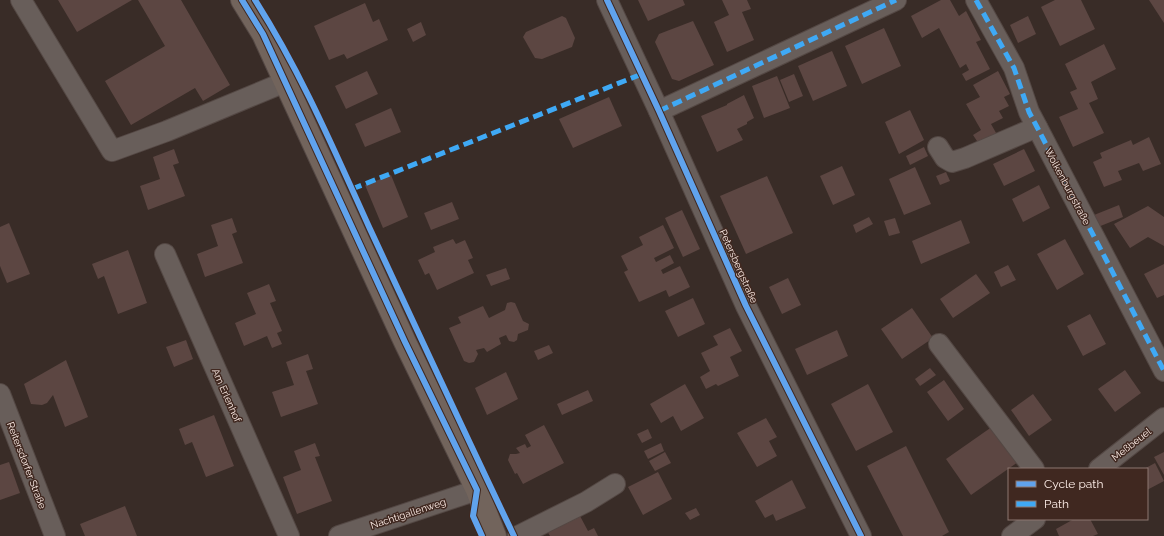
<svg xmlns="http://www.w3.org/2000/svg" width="1164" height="536" viewBox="0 0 1164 536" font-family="Raleway,sans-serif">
<rect width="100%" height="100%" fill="#392c27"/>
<g fill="#5c4642">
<path d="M58,0h74l-55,32z"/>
<path d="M138,0h43l49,85 -27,16 -8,-13 -64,37 -26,-44 60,-35z"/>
<path d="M638,0h45l2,5 -37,16z"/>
<path d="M722,0h25l4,9 -9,3 12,28 -27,12 -13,-30 15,-7z"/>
<path d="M941,0h9l9,16 7,-5 15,29 -5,2 14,27 -24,12 -4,-7 7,-4 -3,-6 -6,4 -21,-40 -17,10 -11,-22z"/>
<path d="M1055,0h26l14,29 -35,17 -19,-39z"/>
<path d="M1149,0h15v23z"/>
<path d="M365,3l8,19 6,-3 9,21 -41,19 -3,-5 -15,6 -15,-34z"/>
<path d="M562,16l4,2 9,20 -3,9 -30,12 -7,-1 -12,-21 3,-5z"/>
<path d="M1028,16l8,18 -18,9 -8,-18z"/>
<path d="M693,21l21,44 -35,16 -7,-2 -17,-37 4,-8z"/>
<path d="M421,22l5,13 -13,7 -6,-13z"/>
<path d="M884,28l17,38 -39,18 -17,-38z"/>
<path d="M1104,44l12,25 -25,13 7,17 -9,4 15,30 -31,14 -14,-30 19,-8 -8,-17 7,-3 -12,-25z"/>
<path d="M832,51l15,35 -34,15 -15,-35z"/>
<path d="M367,71l11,23 -32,15 -11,-23z"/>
<path d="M998,71l12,23 -6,3 5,9 -10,5 4,7 -12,6 9,16 -19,7 -8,-12 8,-5 -15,-26 14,-7 -7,-12z"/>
<path d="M794,74l9,22 -14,6 -9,-22z"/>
<path d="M777,76l13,32 -26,10 -12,-32z"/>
<path d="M744,95l10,23 -7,4v2l-10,5 6,11 -26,12 -16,-36 26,-11v-1z"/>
<path d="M609,97l13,29 -49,22 -14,-29z"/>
<path d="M391,108l10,24 -36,15 -10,-23z"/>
<path d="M910,110l14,30 -25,14 -14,-32z"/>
<path d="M1149,137l12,27 -18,7 -4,-8 -21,8 4,9 -18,7 -11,-25 9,-4 -2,-5 31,-13 2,5z"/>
<path d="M924,147l4,9 -18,9 -4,-9z"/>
<path d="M174,149l5,14 -6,2 12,31 -37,14 -8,-24 20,-7 -7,-22z"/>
<path d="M1024,149l11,22 -31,15 -11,-22z"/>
<path d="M842,166l13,29 -22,10 -13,-29z"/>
<path d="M915,167l16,37 -27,11 -15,-36z"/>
<path d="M946,172l4,9 -10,4 -4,-9z"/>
<path d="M391,175l17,42 -25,11 -18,-43z"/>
<path d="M767,176l26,57 -47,21 -26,-58z"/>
<path d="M1039,185l11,23 -27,14 -11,-23z"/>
<path d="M452,202l7,17 -28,11 -7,-17z"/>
<path d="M1119,205l4,12 -25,10 -4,-12z"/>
<path d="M1148,206l16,11v29l-16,-9 -18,11 -16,-24z"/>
<path d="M682,210l18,39 -17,8 -18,-39z"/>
<path d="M869,217l4,7 -17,9 -3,-8z"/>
<path d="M232,218l5,14 -5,2 11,29 -38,14 -8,-23 21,-8 -7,-21z"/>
<path d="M895,218l5,15 -11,3 -5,-15z"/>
<path d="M961,220l9,23 -49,21 -9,-23z"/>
<path d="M9,223l21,51 -23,9 -7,-17v-39z"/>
<path d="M663,225l11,23 -20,10 2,4 14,-7 4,8 -13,7 2,4 17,-8 10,21 -21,10 -3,-7 -27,12 -15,-30 4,-2 -7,-14 22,-11 -4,-8z"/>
<path d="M453,239l3,5 9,-4 8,18 -5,2 6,13 -37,17 -8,-17 -4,2 -7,-15 17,-8 -2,-5z"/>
<path d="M1065,239l19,35 -27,16 -20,-36z"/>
<path d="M128,250l19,53 -29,11 -14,-38 -6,3 -6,-15z"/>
<path d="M1164,264v31l-7,3 -13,-24z"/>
<path d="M1008,265l8,15 -15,7 -7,-15z"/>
<path d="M506,268l4,11 -19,7 -5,-11z"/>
<path d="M976,274l14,19 -37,25 -13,-19z"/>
<path d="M788,278l13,27 -19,9 -13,-27z"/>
<path d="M269,284l7,17 -6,2 12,28 -5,2 5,11 -10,4 -5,-12 -23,10 -9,-23 21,-9 -9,-21z"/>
<path d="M693,298l12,26 -27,13 -13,-26z"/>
<path d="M511,302l4,1 8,18 6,3 -1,6 -10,4 -1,6 -3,2 -5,-1 -3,-6 -7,3 2,6 -14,8 -3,-4 -8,2 2,4 -4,8 -5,1 -5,-2 -15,-33 12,-5 -3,-6 25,-11 6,12 16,-8 2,-7z"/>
<path d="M912,308l21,30 -31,21 -21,-30z"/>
<path d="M1090,314l16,30 -23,12 -16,-30z"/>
<path d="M730,328l12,23 -12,6 9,19 -21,10 -2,-2 -10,5 -6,-12 10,-6 -9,-18 17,-8 -5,-9z"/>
<path d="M837,330l11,26 -41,19 -12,-26z"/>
<path d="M186,340l7,19 -19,8 -8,-20z"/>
<path d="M549,345l4,8 -15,7 -4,-9z"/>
<path d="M308,354l5,15 -7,2 12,33 -37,13 -9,-25 22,-7 -8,-23z"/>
<path d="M66,360l22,57 -23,10 -12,-32 -6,8 -5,2 -11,-1 -7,-20z"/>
<path d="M930,368l6,7 -16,11 -5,-7z"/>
<path d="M1125,370l16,23 -26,19 -17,-23z"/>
<path d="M506,372l12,27 -31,16 -12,-27z"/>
<path d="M944,380l20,29 -16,12 -21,-29z"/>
<path d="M685,384l19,34 -23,13 -8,-15 -12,7 -11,-19z"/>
<path d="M868,384l25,48 -37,19 -25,-47z"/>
<path d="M588,390l5,11 -31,14 -5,-11z"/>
<path d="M1033,394l19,26 -23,16 -18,-26z"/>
<path d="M214,415l20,51 -28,11 -14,-35 -7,3 -6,-16z"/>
<path d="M766,418l11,19 -8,4 8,15 -20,11 -20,-34z"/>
<path d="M996,424l25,36 -50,35 -25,-36z"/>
<path d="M544,425l20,38 -41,21 -6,-11 -2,1 -7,-14 2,-6h6l4,-1 -4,-5 9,-4 2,4 4,-2 -6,-11z"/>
<path d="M648,429l4,9 -10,5 -5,-9z"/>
<path d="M315,443l5,13 -5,1 17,44 -35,13 -14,-37 18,-7 -7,-19z"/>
<path d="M661,443l3,8 -16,8 -4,-8z"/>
<path d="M906,446l43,86 -7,4h-39l-36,-70z"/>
<path d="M665,452l6,11 -16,8 -6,-10z"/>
<path d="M1164,452v23l-10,-18z"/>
<path d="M9,462l11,31 -20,7v-35z"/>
<path d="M1155,463l9,18 -17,9v-21h-3z"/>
<path d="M658,472l14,27 -29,16 -15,-28z"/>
<path d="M792,480l14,28 -30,13 -3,-7 -8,4 -10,-17z"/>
<path d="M125,506l12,30h-52l-5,-12z"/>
<path d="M696,508l4,7 -10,5 -5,-7z"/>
<path d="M580,516l8,15 6,-3 4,8h-48l-3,-5z"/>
<path d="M1074,519h16l8,15 -5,2h-34l-3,-7z"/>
</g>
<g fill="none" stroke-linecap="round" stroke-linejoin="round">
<g stroke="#544844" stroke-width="22">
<g id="minor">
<path d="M21,0l91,151 55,-20 118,-49"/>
<path d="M607,0l52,111 87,195 115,230"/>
<path d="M976,0l38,68 15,44 8,15 127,244"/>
<path d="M659,111l237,-111"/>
<path d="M938,147l7,11 7,4 13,-4 72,-31"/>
<path d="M165,254l124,282"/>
<path d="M939,344l95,125"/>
<path d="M0,394l55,142"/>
<path d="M1099,469l65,-51"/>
<path d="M339,536l138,-46"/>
<path d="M518,536l68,-34 29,-18"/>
<path d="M1012,536l23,-17"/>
</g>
</g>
<g stroke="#544844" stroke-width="24">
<path id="major" d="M242,0l21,34 142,308 72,148 18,46"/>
</g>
<use href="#minor" stroke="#685e5a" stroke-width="20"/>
<use href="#major" stroke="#72645c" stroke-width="22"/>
<g stroke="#3fa9f5" stroke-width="5" stroke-dasharray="10 5" stroke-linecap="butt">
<path d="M976,0l38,68 15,44 8,15 127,244"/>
<path d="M659,111l237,-111"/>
<path d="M352,189l290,-115"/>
</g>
<g stroke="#402820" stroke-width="8">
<g id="cycleway">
<path d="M242,0l21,34 142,308 72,148 -4,26 9,20"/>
<path d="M255,0c46,72 80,152 115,229 48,103 95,205 144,307"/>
<path d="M607,0l52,111 87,195 115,230"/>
</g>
</g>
<use href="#cycleway" stroke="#60a3ed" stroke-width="6"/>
</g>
<g text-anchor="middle" stroke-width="3" stroke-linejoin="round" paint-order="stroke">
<g font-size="10" fill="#feeee8" stroke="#402820">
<text transform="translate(1068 186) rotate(62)" y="4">Wolkenburgstraße</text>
<text transform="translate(739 266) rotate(66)" y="4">Petersbergstraße</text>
<text transform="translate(227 395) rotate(66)" y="4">Am Erlenhof</text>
<text transform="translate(1131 444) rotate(-38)" y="4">Meßbeuel</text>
<text transform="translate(27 465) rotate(69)" y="4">Reitersdorfer Straße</text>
<text transform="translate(408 513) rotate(-18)" y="4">Nachtigallenweg</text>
</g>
</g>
<rect x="1008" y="468" width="140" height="52" fill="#402820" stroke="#8c7770"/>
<rect x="1016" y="481" width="20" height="6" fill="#60a3ed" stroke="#8c7770"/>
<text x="1044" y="488" font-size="12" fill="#feeee8">Cycle path</text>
<rect x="1016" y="501" width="20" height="6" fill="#3fa9f5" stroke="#8c7770"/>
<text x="1044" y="508" font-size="12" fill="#feeee8">Path</text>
</svg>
